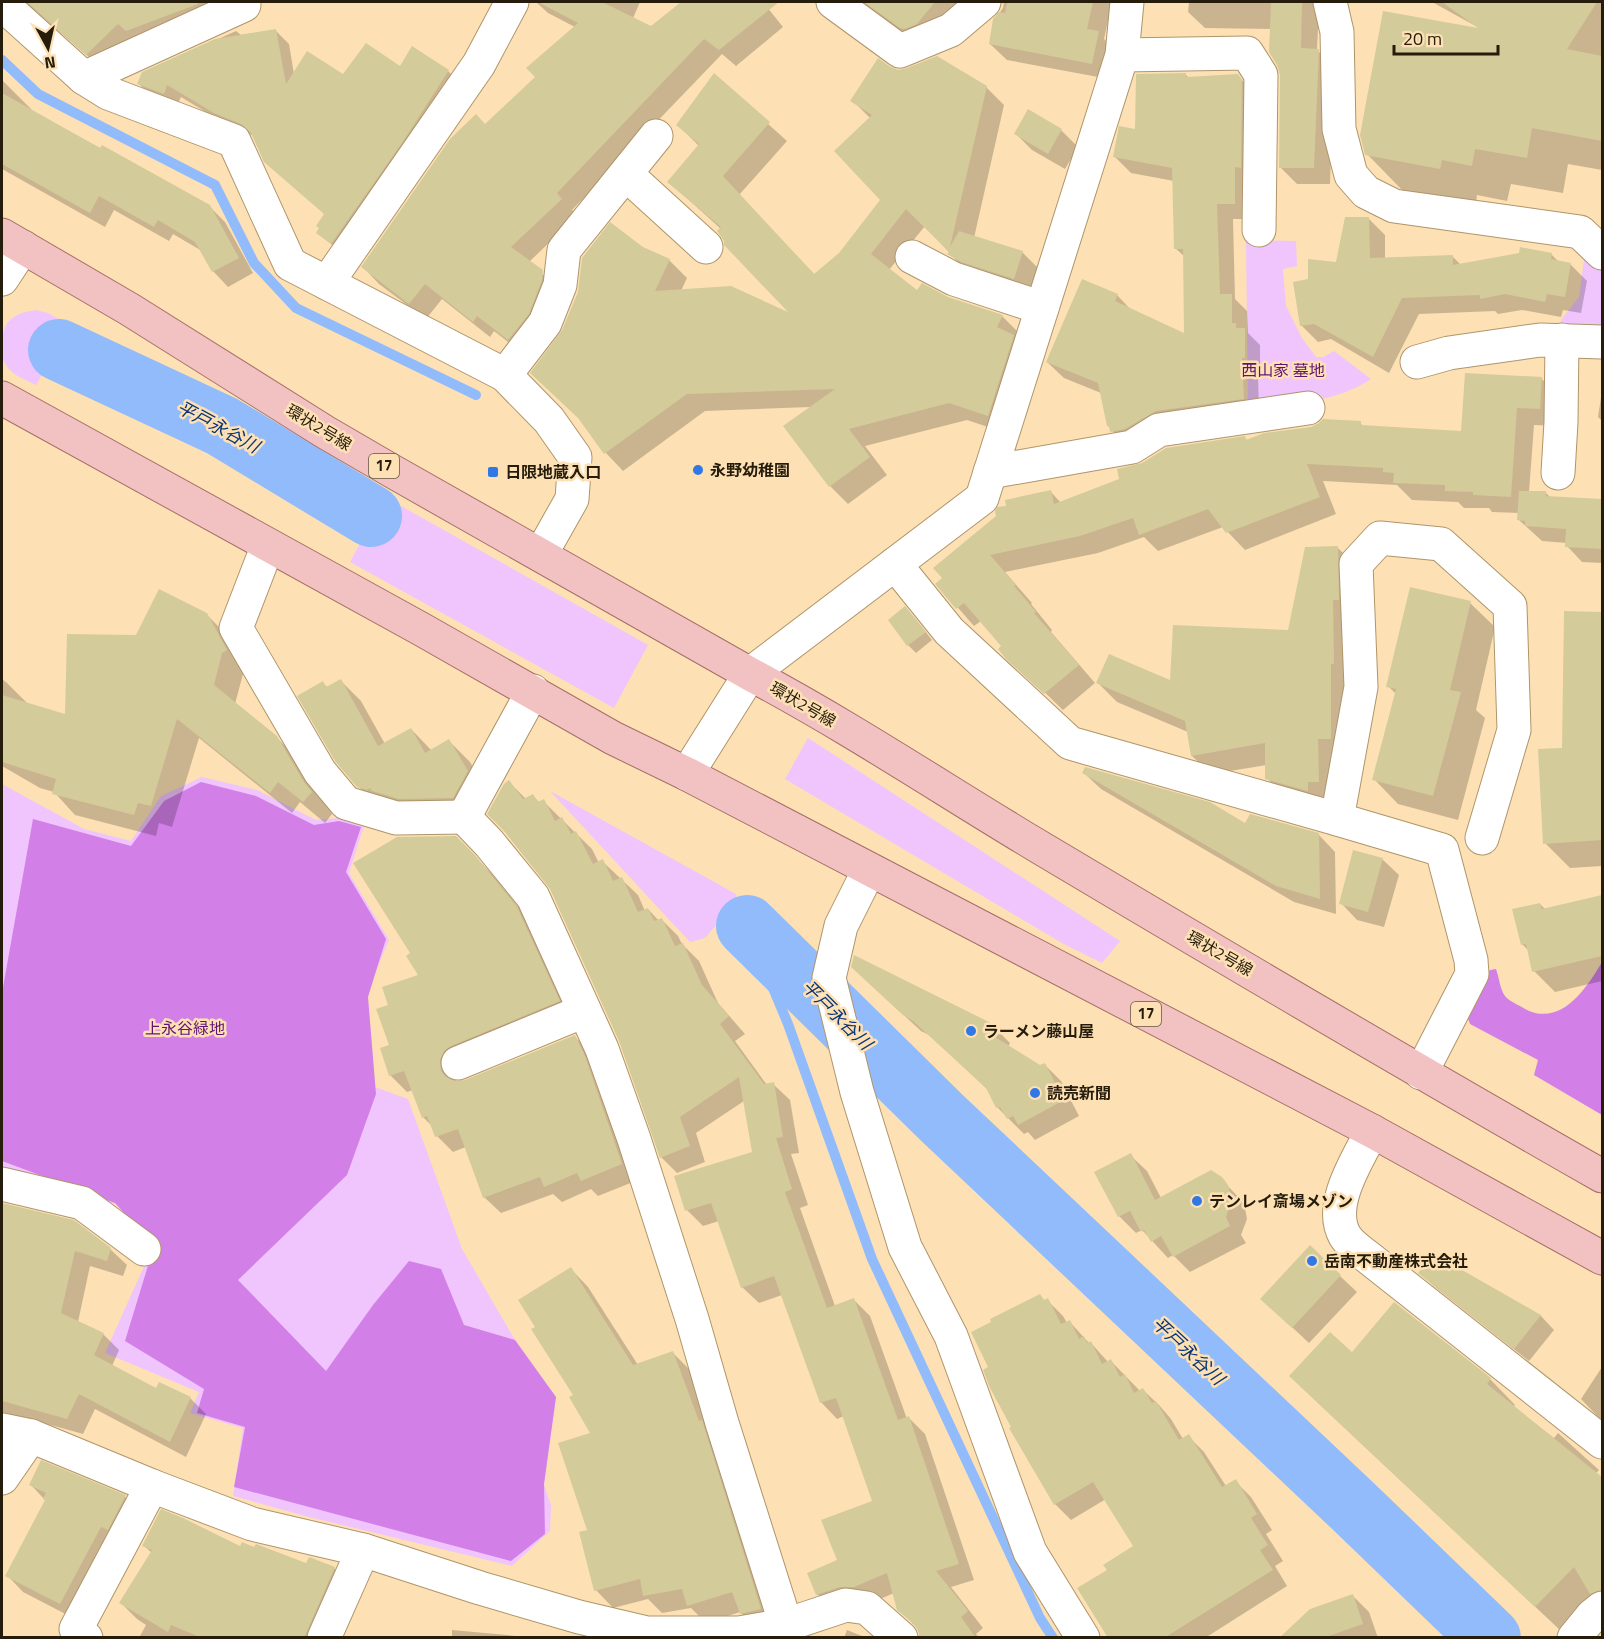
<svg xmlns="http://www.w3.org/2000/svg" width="1604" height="1639" viewBox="0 0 1604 1639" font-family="'Titillium Web','Noto Sans JP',sans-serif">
<rect width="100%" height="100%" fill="#fde1b4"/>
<g fill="#f0c4fc">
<path d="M1246,240l50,1 1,25 -14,3 3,37 16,32 14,19h7l11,-6 37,28c-36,24 -82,25 -123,32z"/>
<path d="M1585,253l17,14v67l-42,-3 1,-11 18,-23z"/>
<path d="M36,310l12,3 21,12 -33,60c-8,-4 -18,-8 -25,-14 -8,-7 -9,-15 -9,-25 0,-24 10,-33 34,-36z"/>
<path d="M385,497l263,148 -34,63 -264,-146z"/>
<path d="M808,738l312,203 -18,22 -40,-20 -277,-164z"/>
<path d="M202,777l55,13 59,30 22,-2 26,8 -15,47 40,67 -23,54 6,92 36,13 54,150 53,91 41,57 -12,87 7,21 -1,26 -38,35 -203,-49 -76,-21 10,-68 -53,-15 9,-21 -94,-39 50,-111 -36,-37 -117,-32v-389l82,45 47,12 30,-45z"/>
<path d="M550,791l186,103 1,6 -32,38 -15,4z"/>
</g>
<g fill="#d37fe8">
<path d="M201,782l55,14 58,29 25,-4 22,6 -15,45 40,67 -18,58 8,97 -29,81 -109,105 88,91 47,-66 36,-44 32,8 23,56 51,15 41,57 -12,87 1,50 -34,27 -277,-74 11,-60 -48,-14 7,-24 -79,-48 29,-95 -39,-43 -113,-42v-168l31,-174 98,27 33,-45z"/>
<path d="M1602,962v153l-68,-40 4,-15 -68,-36 -5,-14 25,-40 6,-1c3,8 4,20 9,27 3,4 11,8 15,10 38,25 65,-15 82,-44z"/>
</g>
<g fill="#0003">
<path d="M25,2h210l-131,68z"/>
<path d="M536,2h104l-13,30 24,-5 33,-25h79l20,25 -47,39 -14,-12 -150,156 5,6 -48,46 29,26 -33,67 -31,-24 -4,6 -48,-38 -16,20 -47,-35 -16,-17 122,-141 52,-49 38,-50 -27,-14z"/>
<path d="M855,2h102l13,12 -40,39z"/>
<path d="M1004,2h108l-8,37 10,10 -5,30 -102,-19 -17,-16 5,-25 8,-11z"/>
<path d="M1189,2h124l15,14 1,13h-11l-1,21 17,17 -4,117h-33l-17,-17 1,-92 -10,-46 -66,-1 -17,-16z"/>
<path d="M1432,2h102l4,3 2,-3h62v168l-34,-6 -5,29 -52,-9 -4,17 -30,-6 -1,9 -73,-13 -36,-37 114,-125z"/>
<path d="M275,30l14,14 5,30 50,2 56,-8 48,3 13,13 -116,172 -27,-23 7,-18 -71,-79 -25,-10 -48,-29 -4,9 -25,-9 -13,-13 4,-11 93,-42 5,4z"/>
<path d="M898,71l88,16 18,18 -30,133 48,14 18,18 -8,26 -65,-24 -42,-46 -36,44 28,22 30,6 55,18 18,18 -14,99 -39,-13 -102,26 22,29 -39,29 -18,-18 -45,-60 26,-19 -106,4 -82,60 -17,-18 -25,-33 62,-172 26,12 18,18 -6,13 113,25 -73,-87 -52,-47 30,-36 -21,-21 36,-50 73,66 -48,54 76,80 25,-21 42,-54 -11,-81 -19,-19z"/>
<path d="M1185,74l4,4 48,-3 17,17 -4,127h-17l2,80 12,12 1,22 12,12v29h-2l1,40 -132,33 -19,-21 -7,-33 -37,-15 -17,-16 70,-67 15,16 53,25v-79l-10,-9 -1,-67 -43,-8 -16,-16z"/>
<path d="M2,80l34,34 173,92 16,16 28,51 -25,14 -15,-16 -11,-20 -29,-17 -4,7 -55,-31 -9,17 -103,-58z"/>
<path d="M1028,111l33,19 17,17 -13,22 -33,-19 -16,-16z"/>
<path d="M1368,218l17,17v24l67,-3 9,9 90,-11 8,8 11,2 17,17 -6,32 -18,-3 -2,7 -39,-7 -24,4 -3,-3 -76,3 -30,59 -58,-34 -13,3 -17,-17 9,-44 28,-17z"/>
<path d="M1541,378l17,18 -1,30 -23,-1 -5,67 17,1 4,4 52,4v62l-20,-1 -15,-16v-3l-25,-2 -23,-21v-7l-27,-1 -3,-4h-25l-6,-6 -46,-2 -15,-15 -74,-4 13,33 -91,36 -22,-23 -65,24 -14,-14 -46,16 -93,19 27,31 -1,1 21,26 -1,2 44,51 -32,27 -63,-61 3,-3 -22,-25 -7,5 -37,-42 114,-92 10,11 184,-65 3,3 112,-18 4,4 99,5z"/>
<path d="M1602,391v30l-4,-4z"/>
<path d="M1337,547l19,19 -19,234 -51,-2 -19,-20v-13l-56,9 -19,-18 -4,-24 -71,-30 -19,-19 73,-1 118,-50z"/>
<path d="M1470,603l25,24 -19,83 9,8 -27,102 -60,-16 -24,-25 22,-85 -8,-8z"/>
<path d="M1566,613h36v253l-32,2 -25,-25 18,-94z"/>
<path d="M206,614l22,22 19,36 -4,2 -8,30 41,33 22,22 34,55 -7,9 -25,-21 -8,11 -93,-75 -27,89 -13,-4 -3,13 -81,-21 -21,-23 -14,-4 -38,-22v-87l5,4 22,22 38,11 69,-79z"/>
<path d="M913,616l19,24 -16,13 -8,-8z"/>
<path d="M340,680l21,21 24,43 26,-15 21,22 17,-10 21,21 18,31 -14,26 -95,-12 -21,-21 -35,-103 5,5z"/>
<path d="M1084,773l161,52 74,10 16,17 1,62 -42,-12 -193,-113z"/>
<path d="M509,782l17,17 7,-3 7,7 3,-2 49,48 7,14 3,-2 36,34 7,16 3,-2 11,12 3,-1 16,16 4,8 17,17 19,42 27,31 -10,7 32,44 6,-1 17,16 9,53 -8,1 17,51 -8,3 35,98 19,-6 16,16 37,103 2,-1 16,16 49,146 -23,7 32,41 -7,6 3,4h-58l-4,-10 -18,-19 -5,-16 -23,10 -37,8 -17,-17 57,-93 -30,-85 -7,3 -16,-17 -39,-107 -23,8 -17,-16 -23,-66 -16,5 -16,-16 66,-57 -9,-52 -48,32 9,29 -28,11 -16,-16 -41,-116z"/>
<path d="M472,854l19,19 42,52 42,92 -120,60 1,6 10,-1 109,-45 16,16 47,127 -40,16 -7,-7 -29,13 -9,-8 -52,19 -17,-16 -18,-50 -13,5 -16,-16 -4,-9 -10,-10 -10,-27 -6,2 -16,-16 -9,-27 8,-3v-40l30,-30 -8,-22z"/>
<path d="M1382,859l17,16 -15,52 -27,-7 -16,-17z"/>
<path d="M1602,897v84l-47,11 -21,-21 -4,-19 -8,-8 18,-40 5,5z"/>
<path d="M855,957l139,70 16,16 -2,4 32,20 5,-2 16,16 18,35 -44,24 -7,-8 -4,2 -26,-26 -10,-18 -57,-54 -10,-5 -52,-48z"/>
<path d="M1130,1155l17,16 14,27 60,-19 23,24 3,16 -6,16 5,8 -56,29 -17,-17 -5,3 -26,-28 -6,3 -17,-17 -23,-43z"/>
<path d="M2,1205l71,17 37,27 17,16 -4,11 -33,-10 -12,56 25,12 16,16 -7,16 45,24 33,8 16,16 -20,43 -91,-48 -12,25 -68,-19 -3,13 -10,10v-160l4,-23 -4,-1z"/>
<path d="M1310,1248l47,44 -48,51 -30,-28z"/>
<path d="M1435,1256l106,60 13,14 -25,31 -95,-75 -14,-13z"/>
<path d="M571,1269l17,18 50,78 34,-13 18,18 88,256 -19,5 -19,-19 -34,11 -15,-15 -29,5 -14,-14 -35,9 -17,-18 -7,-59 3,-98 -17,-38 -38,-68z"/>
<path d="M1040,1296l5,5 2,-1 16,16 4,7 2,-2 20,22h2l17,19 3,-1 29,30 3,-1 16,15 12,14 12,20 5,-3 16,16 22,34 9,-5 16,16 21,33 -6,4 17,27 -8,5 12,20 -82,52h-95l-1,-68 26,-23 -29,-48 -35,21 -16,-16 -65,-137z"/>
<path d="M1394,1304l96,75 25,26 -2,2 41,31 4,-5 41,37 -3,3 6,6v123l-41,29 -245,-230z"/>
<path d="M1602,1367v54l-21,-22z"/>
<path d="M31,1485l94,12 16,16 -64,107 -54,-28 -16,-17 39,-74z"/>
<path d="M143,1545l98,3 66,17 3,-7 24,10 16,16 -23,54h-188l7,-13 -9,-6 -16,-16 31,-50z"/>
<path d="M1353,1596l16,16 9,26h-96z"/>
<path d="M452,1630l76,7v1h-76z"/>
<path d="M847,1630l20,8h-23z"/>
</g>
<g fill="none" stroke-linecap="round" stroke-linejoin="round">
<g stroke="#92bbfb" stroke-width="10">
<path d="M2,60l36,34 177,91 39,78 42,45 180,87"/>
<path d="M747,926l41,98 84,235 168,359 13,20"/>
</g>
<g stroke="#92bbfb" stroke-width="62">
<path d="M59,350l163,76 149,90"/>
<path d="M747,926l194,191 413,390 136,131"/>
</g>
</g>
<g fill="#d4cb9a">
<path d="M27,2h170l1,2 -72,27 -8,-7 -32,31z"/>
<path d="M538,2h64l49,24 30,-24h98l-60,48 -15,-11 -147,154 5,6 -51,48 32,23 -1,10 -13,34 -21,26 -31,-24 -4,6 -48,-38 -16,20 -48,-37 89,-128 26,-25 9,10 50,-47 -9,-9 52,-45z"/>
<path d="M864,2h71l-18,22 -12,5 -5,-1z"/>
<path d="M1007,2h86l-6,27 12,2 -7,33 -103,-20 4,-25 6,-7 6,1z"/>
<path d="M1271,2h31l-1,46 18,1 -5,119h-35l1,-93 -3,-10 -8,-13z"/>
<path d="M1442,2h155l-30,47 35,7v85l-70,-13 -5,30 -52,-9 -3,17 -30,-6 -2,9 -75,-14 -5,-20 23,-124 95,17z"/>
<path d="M276,29l10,55 21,-33 36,23 23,-31 34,23 12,-20 37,24 -47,73 -71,101 -15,-11 3,-5 -3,-2 8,-12 -60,-52 -13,-29 -10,-9 -27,-11 -47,-28 -3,9 -27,-10 5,-12 73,-33z"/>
<path d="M937,56l50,30 -37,161 9,-16 64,20 -9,28 -53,-17 -14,-8 2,-2 -43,-43 -35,45 46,36 5,-7 26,14 55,18 -6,12 17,8 -26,81 -39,-13 -100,26 21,28 -41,30 -46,-61 52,-37 -148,5 -83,60 -26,-36 -48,-45 32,-43 16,-38 4,-34 28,-36 33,25 27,12 -15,32 76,-5 57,26 -64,-67v-4l-7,-10 4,-4 -54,-45 32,-38 -23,-19 38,-52 56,49 -47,54 91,98 25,-21 41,-53 -46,-49 38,-36 -22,-14 28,-43 11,8 9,4 9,-2z"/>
<path d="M1186,73v4l52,-3 4,6 -1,88 -6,-1v37h-18l3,90h12v29h4v5h9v30h-3l2,41 -88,12 -31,18 -15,3 -1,-6h-2l-9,-43 -52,-21 36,-83 36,15 -3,7 69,32 -1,-84h-9l-2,-81 -59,-11 6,-31 16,3 1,-55z"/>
<path d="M2,93l98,55 2,-3 108,60 29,53 -27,14 -17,-30 -37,-22 -4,7 -55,-31 -9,17 -88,-49z"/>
<path d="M1028,109l34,20 -14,25 -34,-20z"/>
<path d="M1345,217h24l1,41 83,-3v10l66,-12 1,-6 32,6 -1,6 20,4 -6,34 -18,-3 -2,8 -40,-8 -25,5v-4l-78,3 -29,59 -59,-33 -14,2 -7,-44 15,-3v-20l28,3z"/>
<path d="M1465,373l77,4 -2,32 -23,-1 -6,89 -38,-2v-3l-28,-1v-6l-52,-2 1,-10 -11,-1v-4l-76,-4 13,33 -94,36 -18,-24 -69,26 -6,-17 -53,18 -90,19 26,30 -2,1 22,26 -2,1 45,52 -35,29 -38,-35 -8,-10 3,-3 -37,-43 -8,6 -21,-25 7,-6 -9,-10 63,-52 -1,-5 2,-4 9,-1 -1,-6 46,-10 3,14 65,-25 -2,-10 25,-6 24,-15 79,-12 1,4 18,-7 47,-6 8,-4 4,-4 38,2v4l100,6z"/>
<path d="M1519,491h27v5l56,3v50l-37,-2 1,-18 -41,-3v-5l-8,-1z"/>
<path d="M1338,546l1,54h-6l1,64h-3v75h-13l1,43h-11v9l-43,-12v-36l-74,13 -6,-35 -89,-38 13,-29 61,26 3,-55 115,5 17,-83z"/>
<path d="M1410,587l61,14 -21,89 11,2 -28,104 -61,-16 24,-91 -10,-2z"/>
<path d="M159,589l48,24 20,37 -5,3 -8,32 63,51 27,46 8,10 -9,10 -25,-20 -8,11 -93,-74 -26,87 -13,-3 -4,12 -82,-21 4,-15 -54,-17v-67l63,19 2,-80 69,1z"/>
<path d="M905,606l21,26 -19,14 -19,-26z"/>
<path d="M1564,611l38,1v228l-59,4 -5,-95 24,-1z"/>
<path d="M341,679l37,67 33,-18 14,25 24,-14 19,32 -15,27 -54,1 -27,-8 -2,-3 -3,2 -10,-3 -22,-26 -38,-65 26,-15 3,6z"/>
<path d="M1085,767l125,35 35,21 5,-9 69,19 1,66 -44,-13 -194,-113z"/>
<path d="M509,780l14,19 10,-5 5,8 6,-3 11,22 7,-4 9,17 5,-3 17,33 10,-5 10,22 9,-4 16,35 10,-4 6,13 8,-3 13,28 8,-3 19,42 27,31 -9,8 44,60 10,-2 9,55 -7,1 16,51 -7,3 42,116 27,-10 44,122 11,-4 50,148 -23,7 32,40 -7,6 15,21h-57v-6l-5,-8 -17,-14 -10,-37 -33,14h-14l-24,8 -9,-22 30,-13 -16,-40 51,-19 -36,-103 -16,5 -46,-127 -33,12 -30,-85 -26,8 -11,-35 78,-24 -13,-75 -59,40 10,29 -30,12 -41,-117 -69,-152 -46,-58 -17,-17 17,-30z"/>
<path d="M456,836l19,19 42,52 43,94 -109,45 -7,5 -4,9 1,11 5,6 9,4 10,-1 110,-45 10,21 37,108 -41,17 -4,-8 -33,14 -4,-10 -57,21 -25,-69 -23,8 -8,-21 -5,2 -18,-47 -15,5 -9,-28 9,-3 -13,-36 12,-4 -6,-18 36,-12 -12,-19 4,-3 -57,-90 44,-26z"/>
<path d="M1353,850l30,8 -15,54 -29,-8z"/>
<path d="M1602,895v61l-70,16 -6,-28 -5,1 -9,-36 28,-6 2,6z"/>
<path d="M854,955l141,70 -5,9 50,31 5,-2 19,37 -46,25 -5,-9 -6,3 -7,-12 -4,1 -10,-20 -73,-67 -10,-6 -52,-48z"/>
<path d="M1131,1153l24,47 56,-30 11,7 6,8 3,10v7l-5,15 4,9 -57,31 -12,-21 -10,6 -7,-12 -3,2 -11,-21 -12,6 -24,-45z"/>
<path d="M2,1203l72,17 37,28 -4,13 -32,-10 -14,62 43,20 -10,22 62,33 3,-6 32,15 -21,45 -91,-48 -12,25 -65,-18z"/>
<path d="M1310,1245l31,30 -49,53 -32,-29z"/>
<path d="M1434,1254l107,61 -27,34 -96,-76z"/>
<path d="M571,1267l62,98 40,-14 26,70 3,-1 59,189 -21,5 -8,-22 -45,14 -5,-17 -39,7 -3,-17 -46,12 -15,-59 8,-2 -29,-87 32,-10 -21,-36 4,-2 -42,-66 4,-2 -17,-27z"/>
<path d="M1040,1294l4,6 4,-2 13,26 9,-4 9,19 5,-3 3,7 4,-2 11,23 9,-5 9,18 5,-3 9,19 9,-5 9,15 4,-2 23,39 10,-6 33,53 14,-8 21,35 -6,4 17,27 -8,5 13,20 -109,68h-56l-31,-50 30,-18 -4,-5 30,-19 -40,-64 -39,23 -45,-77 2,-1 -21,-39 -7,-18 5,-3 -17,-35 20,-10 -1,-3z"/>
<path d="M1394,1302l97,76 -4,6 115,93v113l-12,4 -16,-27 -39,40 -246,-231 41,-44 22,20z"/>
<path d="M41,1460l85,35 -18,35 -7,-3 -41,77 -55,-28 40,-76 -2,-1 3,-6 -17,-8z"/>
<path d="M161,1509l22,9 57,28 2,-4 12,5 2,-3 50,19 3,-6 26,10 -31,71h-102l-31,-13 -3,7 -49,-29 33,-53 -10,-4z"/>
<path d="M1353,1594l10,30 -40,14h-44l31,-29z"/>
</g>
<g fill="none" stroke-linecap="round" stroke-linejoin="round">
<g stroke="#af956a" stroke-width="35">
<g id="minor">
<path d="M833,2l67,49 51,-21 33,-28"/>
<path d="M1330,2l7,30 2,97 12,46 15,17 28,14 186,26 22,21"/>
<path d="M2,4l82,74 24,15 126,48 56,123 215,111 44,45 26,37 -3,42 -31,55"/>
<path d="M1122,55l125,-2 14,22 -2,155"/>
<path d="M84,78l160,-73"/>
<path d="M626,174l80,73"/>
<path d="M912,257l42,22 88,29"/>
<path d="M2,279l21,-32"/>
<path d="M327,283l152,-219 33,-62"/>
<path d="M1417,362l32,-9 91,-13 62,2"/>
<path d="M505,375l40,-52 15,-38 4,-35 92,-114"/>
<path d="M990,472l142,-25 27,-17 149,-22"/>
<path d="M1558,473l3,-51 1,-82"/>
<path d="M268,545l-32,83 84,144 26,31 50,15 68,-1"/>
<path d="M895,564l54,67 121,112 267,76 24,-132 -5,-123 24,-26 61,6 69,62 4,124 -32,108"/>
<path d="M533,691l-69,126 25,26 44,54 69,152 32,90 58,180 30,104 64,202"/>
<path d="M687,774l63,-100 232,-176 140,-443 5,-53"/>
<path d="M1337,819l105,31 29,110 1,14 -51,99"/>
<path d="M869,870l-28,56 -12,52 28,114 48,155 46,89 79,216 53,86"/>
<path d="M458,1063l126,-52"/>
<path d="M1372,1131c-14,28 -45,74 -27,105 5,8 16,16 24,22l233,184"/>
<path d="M2,1184l80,19 62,46"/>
<path d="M2,1430l29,6 121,50 100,38 111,26 117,38 99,29 68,16h92l47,-8 60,-20 21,3 34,30"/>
<path d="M2,1478l29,-42"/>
<path d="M86,1638l-10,-9 76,-143"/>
<path d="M324,1638l39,-88"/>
<path d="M1574,1638l18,-22 10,-8"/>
</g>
</g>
<g stroke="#a56e68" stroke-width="35">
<g id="major">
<path d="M2,235l127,74 196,123 67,39 358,203c98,52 191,114 286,171 188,112 376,223 566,331"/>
<path d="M2,398l419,231 192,109 74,36 685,357 230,127"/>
</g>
</g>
<use href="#minor" stroke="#fff" stroke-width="33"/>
<use href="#major" stroke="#f2c2c2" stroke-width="33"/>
</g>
<g fill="#3178e5" stroke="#fde1b4" stroke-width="2">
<circle cx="698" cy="470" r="6"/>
<rect x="487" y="466" width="12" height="12" rx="3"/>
<circle cx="971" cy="1031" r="6"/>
<circle cx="1035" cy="1093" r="6"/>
<circle cx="1197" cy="1201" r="6"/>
<circle cx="1312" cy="1261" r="6"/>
</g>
<g text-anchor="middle" stroke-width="5" stroke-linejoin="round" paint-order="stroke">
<g fill="#fde1b4" stroke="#66573e" stroke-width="1.5">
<rect x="369" y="454" width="30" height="24" rx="4.5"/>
<rect x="1131" y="1002" width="30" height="24" rx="4.5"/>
</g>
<g font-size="15" font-weight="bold" fill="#261c0b">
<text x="384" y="471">17</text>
<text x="1146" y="1019">17</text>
</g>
<g font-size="16" fill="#621374" stroke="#fde1b4">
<text x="1283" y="376">西山家 墓地</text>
<text x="185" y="1034">上永谷緑地</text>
</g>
<g font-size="16" fill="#261c0b" stroke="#fde1b4">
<text transform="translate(319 427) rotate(31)" y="6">環状2号線</text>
<text transform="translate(803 704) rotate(30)" y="6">環状2号線</text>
<text transform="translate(1220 953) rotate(30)" y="6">環状2号線</text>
</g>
<g font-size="16" font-weight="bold" fill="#261c0b" stroke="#fde1b4" text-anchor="start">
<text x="710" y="476">永野幼稚園</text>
<text x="505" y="478">日限地蔵入口</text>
<text x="983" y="1037">ラーメン藤山屋</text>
<text x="1047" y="1099">読売新聞</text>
<text x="1209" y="1207">テンレイ斎場メゾン</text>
<text x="1324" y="1267">岳南不動産株式会社</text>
</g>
<g font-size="18" font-style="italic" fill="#0b3676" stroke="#fde1b4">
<text transform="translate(218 427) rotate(28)" y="6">平戸永谷川</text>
<text transform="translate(837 1015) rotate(45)" y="6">平戸永谷川</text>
<text transform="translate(1188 1351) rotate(43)" y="6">平戸永谷川</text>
</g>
</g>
<rect width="1604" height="1639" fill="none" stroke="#261c0b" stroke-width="6"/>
<g transform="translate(48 48) rotate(172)" stroke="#fde1b4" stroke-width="4.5" paint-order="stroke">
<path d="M0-4.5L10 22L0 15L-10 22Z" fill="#261c0b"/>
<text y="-9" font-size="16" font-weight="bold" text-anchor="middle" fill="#261c0b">N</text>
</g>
<path d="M1394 45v9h104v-9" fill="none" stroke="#261c0b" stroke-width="3"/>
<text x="1403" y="45" font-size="18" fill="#261c0b" stroke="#fde1b4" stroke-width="4.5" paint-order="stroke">20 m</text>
</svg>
